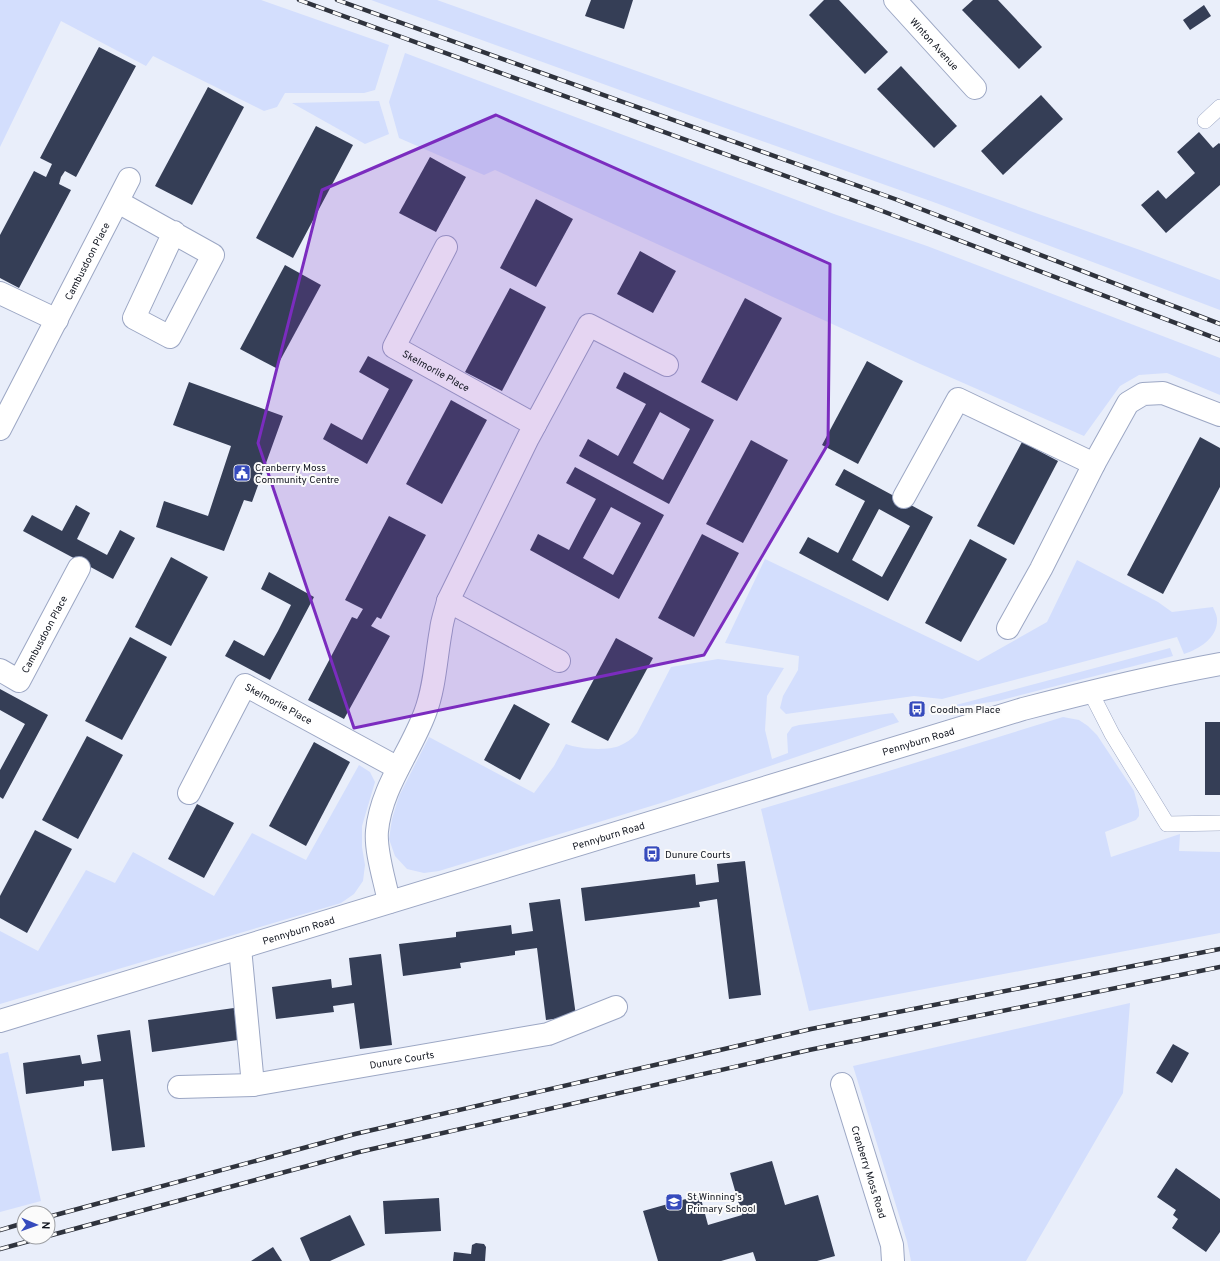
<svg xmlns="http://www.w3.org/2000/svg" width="1220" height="1261" viewBox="0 0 1220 1261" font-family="Overpass,sans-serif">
<rect width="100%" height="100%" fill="#e9eefa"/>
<g fill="#d3defd">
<path d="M0,0h261l128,45 -14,45 -11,3h-79l-8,14 -13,4 -111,-55 -7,10 -85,-45 -61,126z"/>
<path d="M371,0h66l703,250 80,30v30l-284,-107 -250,-89z"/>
<path d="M405,53l429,161 93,32 293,112v37l-53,-22 -28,2 -19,11 -36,50 -164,-72 -425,-194 -11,5 -85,-37 -10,-36z"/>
<path d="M379,101l10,33 -24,10 -73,-41z"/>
<path d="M765,559l213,102 69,-39 30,-62 81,42 14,10 41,-5c1,3 4,8 4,12 1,19 -18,30 -33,35l-7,-17 -235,62 -28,-3 -128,18 -6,-6 3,-12 15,-26 1,-14 -74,-13z"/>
<path d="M1170,648l3,8 -175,45 -57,8z"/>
<path d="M718,659l66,9 -17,28 -2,34 7,29 16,-6 -1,-19 5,-7 7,-2 94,-12 6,9 -238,81 -222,68 -15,2 -17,-4 -12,-13 -6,-17 3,-20 7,-23 30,-59 105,56 20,-27 12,-22c12,5 41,7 53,2 7,-3 13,-7 18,-13l34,-66z"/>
<path d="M1063,717l16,3 9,6 9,9 37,56 5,19v6l-3,4 -31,12 6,25 69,-23 -1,17 41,1v81l-411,78 -48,-202 118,-35z"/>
<path d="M359,765l11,7 5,10 -13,44v21l3,18 -2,16 -9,13 -13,9 -341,101v-73l38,20 48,-81 29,13 18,-31 81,44 38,-63 54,27z"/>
<path d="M1130,1003l-7,90 -97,168h-115l-4,-20 -54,-175z"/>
<path d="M8,1052l33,149 -41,11v-158z"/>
</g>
<g fill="#353e56" fill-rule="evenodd">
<path d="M591,0h42l-9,29 -39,-13z"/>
<path d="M824,0h15l49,52 -23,22 -56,-59z"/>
<path d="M973,0h25l44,47 -23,22 -57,-59z"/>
<path d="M1204,5l7,11 -21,14 -7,-10z"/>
<path d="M99,47l37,19 -60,111 -11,-6 -4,6 -2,7 12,6 -52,98 -19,-10v-43l34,-64 12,6 6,-13 -12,-6z"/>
<path d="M901,66l56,60 -23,22 -57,-59z"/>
<path d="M208,87l36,20 -52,98 -37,-19z"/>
<path d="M1041,95l22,24 -60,56 -22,-24z"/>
<path d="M316,126l37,19 -60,113 -37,-20z"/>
<path d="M1199,132l14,16 6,-5 1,1v41l-54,48 -25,-28 17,-15 8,9 29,-26 -18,-21z"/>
<path d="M430,157l36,20 -30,55 -37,-19z"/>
<path d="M536,199l37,20 -37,68 -36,-19z"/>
<path d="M640,251l36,20 -23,42 -36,-19z"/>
<path d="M285,265l36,20 -45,83 -36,-19z"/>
<path d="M510,288l36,19 -44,84 -37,-19z"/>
<path d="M745,298l37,20 -45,83 -36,-19z"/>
<path d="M368,356l45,24 -46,84 -44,-25 8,-16 31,17 27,-51 -30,-17z"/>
<path d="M867,361l36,20 -45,83 -36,-19z"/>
<path d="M624,372l90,48 -45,84 -90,-48 9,-17 30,17 28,-52 -30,-16zM660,412l30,17 -27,51 -30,-17z"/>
<path d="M189,382l94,34 -31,86 -8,-2 -20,51 -68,-24 8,-26 44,15 23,-70 -58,-21z"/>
<path d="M451,400l36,20 -45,84 -36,-20z"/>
<path d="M1200,437l20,11v39l-57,107 -36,-19z"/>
<path d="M751,440l37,20 -45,83 -37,-19z"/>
<path d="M1022,442l36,19 -44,84 -37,-19z"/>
<path d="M575,467l89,48 -45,84 -89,-49 8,-16 31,16 13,-25 14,-26 -30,-16zM611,507l30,16 -28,52 -30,-17z"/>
<path d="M844,469l89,48 -45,84 -89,-48 9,-16 30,16 27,-52 -30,-16zM879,509l31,17 -28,51 -30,-17z"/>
<path d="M76,505l14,8 -13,26 30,16 13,-25 15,8 -22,41 -90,-48 9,-16 30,16z"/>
<path d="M389,516l37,19 -45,84 -4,-2 -6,9 19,10 -46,83 -36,-19 44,-83 5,2 6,-10 -18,-9z"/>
<path d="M702,534l37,19 -45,84 -36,-19z"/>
<path d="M970,539l37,20 -46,83 -36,-19z"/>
<path d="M171,557l37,20 -37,69 -36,-19z"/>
<path d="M269,572l45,25 -44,83 -45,-24 9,-16 30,16 14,-25 13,-26 -30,-16z"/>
<path d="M130,637l37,20 -45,83 -37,-19z"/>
<path d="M616,638l37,20 -45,83 -37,-19z"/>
<path d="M0,689l48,26 -45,84 -3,-2v-27l25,-46 -25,-14z"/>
<path d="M514,704l36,20 -30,56 -36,-20z"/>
<rect x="1205" y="722" width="15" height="73"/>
<path d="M87,736l36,19 -45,84 -36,-19z"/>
<path d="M314,742l36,20 -44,84 -37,-20z"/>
<path d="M197,804l37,19 -30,55 -36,-19z"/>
<path d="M35,830l37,19 -45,84 -27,-15v-22z"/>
<path d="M745,861l16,134 -32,4 -12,-100 -18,3 1,5 -115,14 -4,-33 114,-14 1,11 23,-3 -2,-18z"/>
<path d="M560,899l16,117 -30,4 -9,-72 -22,3v4l-55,8 1,5 -58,8 -4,-32 57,-7v-5l55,-7 1,9 21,-3 -4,-28z"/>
<path d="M381,954l11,91 -32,4 -6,-46 -21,3 1,6 -58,7 -4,-32 59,-8 1,9 20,-3 -3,-27z"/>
<path d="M234,1008l4,32 -86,12 -4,-32z"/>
<path d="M130,1030l15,117 -33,4 -9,-72 -19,2v5l-58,8 -3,-31 57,-8 2,9 19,-3 -4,-26z"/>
<path d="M1173,1044l16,9 -17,30 -16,-10z"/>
<path d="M772,1161l13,44 33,-10 17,61 -18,5h-61l-3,-9 -32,9h-63l-15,-50 57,-16 8,30 34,-10 -12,-42z"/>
<path d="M1176,1168l44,31v33l-14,20 -34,-24 6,-9 -5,-4 3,-5 -19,-13z"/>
<path d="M439,1198l2,33 -56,3 -2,-33z"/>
<path d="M350,1215l15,30 -35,16h-20l-10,-23z"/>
<path d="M476,1243l8,1 2,3 -1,14h-32l1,-9 17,2 1,-9z"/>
<path d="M273,1247l9,14h-31z"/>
</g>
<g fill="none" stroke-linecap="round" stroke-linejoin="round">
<g stroke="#9ca7c4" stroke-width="16">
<g id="service">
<path d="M1205,121l15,-14"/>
<path d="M1090,691l22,43 55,90 53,-1"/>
</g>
</g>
<g stroke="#9ca7c4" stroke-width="24">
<g id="minor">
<path id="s1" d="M895,0l80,88"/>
<path d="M118,202l95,53 -43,82 -36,-19 40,-86"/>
<path id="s2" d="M446,247l-52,100 141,78"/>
<path d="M0,293l57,27"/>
<path id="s3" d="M0,429l129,-250"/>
<path d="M904,497l54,-98 136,65"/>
<path d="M448,601l111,60"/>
<path d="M1008,628l33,-59 53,-105 34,-61 15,-9 20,-1 57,22"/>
<path id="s4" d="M0,670l19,11 60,-113"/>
<path id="s5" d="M189,793l56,-108 153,83"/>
<path d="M389,902c-4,-21 -14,-51 -12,-71 4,-43 33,-78 48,-118 10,-26 11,-56 16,-83 1,-10 5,-20 7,-29l80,-163 61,-113 78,40"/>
<path d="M240,948l13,137"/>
<path id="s6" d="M842,1084l50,161 1,16"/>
<path id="s7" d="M179,1087l74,-2 295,-51 68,-27"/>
</g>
</g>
<g stroke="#9ca7c4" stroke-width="24">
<g id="tertiary">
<path id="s8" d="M0,1021l1023,-312c65,-17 131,-33 197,-45"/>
</g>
</g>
<use href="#service" stroke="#fff" stroke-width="15"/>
<use href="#minor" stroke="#fff" stroke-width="22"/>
<use href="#tertiary" stroke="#fff" stroke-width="22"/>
<g stroke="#2f333d" stroke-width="4.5">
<g id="rail">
<path d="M299,0l578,209 343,131"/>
<path d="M337,0l558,199 325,125"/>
<path d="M48,1217l307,-83 456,-105 409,-80"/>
<path d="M0,1230l24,-7"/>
<path d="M48,1236l311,-84 450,-102 411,-83"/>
<path d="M0,1249l44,-12"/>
</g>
</g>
<use href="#rail" stroke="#fbfbfb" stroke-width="3" stroke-dasharray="9" stroke-linecap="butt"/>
</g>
<path fill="#7b2cbf" fill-opacity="0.2" stroke="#7b2cbf" stroke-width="3" stroke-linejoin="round" d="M496,115l334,149 -2,180 -124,211 -350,73 -96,-285 64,-253z"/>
<defs>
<g id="civic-square" transform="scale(0.9)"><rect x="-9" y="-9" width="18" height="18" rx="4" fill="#364bbd" stroke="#fbfbfb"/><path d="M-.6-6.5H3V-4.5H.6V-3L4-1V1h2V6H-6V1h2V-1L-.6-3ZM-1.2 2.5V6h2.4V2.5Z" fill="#fff"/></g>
<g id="bus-square" transform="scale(0.9)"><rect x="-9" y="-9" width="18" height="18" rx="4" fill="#364bbd" stroke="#fbfbfb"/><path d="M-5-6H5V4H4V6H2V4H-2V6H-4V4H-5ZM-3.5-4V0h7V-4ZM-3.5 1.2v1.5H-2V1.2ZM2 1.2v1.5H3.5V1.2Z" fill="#fff"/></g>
<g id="school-square" transform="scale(0.9)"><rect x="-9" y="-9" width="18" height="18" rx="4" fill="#364bbd" stroke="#fbfbfb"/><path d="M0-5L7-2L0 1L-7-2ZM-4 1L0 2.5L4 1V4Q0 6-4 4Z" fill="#fff"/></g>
</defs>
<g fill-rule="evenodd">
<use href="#civic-square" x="242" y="473"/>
<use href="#bus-square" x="917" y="709"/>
<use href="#bus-square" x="652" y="854"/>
<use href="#school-square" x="674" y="1202"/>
</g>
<g text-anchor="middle" stroke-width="4" stroke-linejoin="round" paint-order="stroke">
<g font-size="10" fill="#11151f" stroke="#fbfbfb">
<text dy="4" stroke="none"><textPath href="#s1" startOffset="59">Winton Avenue</textPath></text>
<text dy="4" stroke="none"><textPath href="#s3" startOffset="189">Cambusdoon Place</textPath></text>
<text dy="4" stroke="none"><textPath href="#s2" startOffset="161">Skelmorlie Place</textPath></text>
<text dy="4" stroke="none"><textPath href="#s4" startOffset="75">Cambusdoon Place</textPath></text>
<text dy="4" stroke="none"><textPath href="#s5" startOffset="160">Skelmorlie Place</textPath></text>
<text dy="4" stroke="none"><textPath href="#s8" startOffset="960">Pennyburn Road</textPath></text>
<text dy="4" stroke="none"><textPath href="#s8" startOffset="636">Pennyburn Road</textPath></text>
<text dy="4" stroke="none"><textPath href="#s8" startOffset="312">Pennyburn Road</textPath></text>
<text dy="4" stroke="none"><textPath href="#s7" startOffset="225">Dunure Courts</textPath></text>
<text dy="4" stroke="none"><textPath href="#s6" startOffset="92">Cranberry Moss Road</textPath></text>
</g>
<g font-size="10" fill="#11151f" stroke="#fbfbfb" text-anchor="start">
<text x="255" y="471">Cranberry Moss<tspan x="255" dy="12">Community Centre</tspan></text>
<text x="930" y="713">Coodham Place</text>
<text x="665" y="858">Dunure Courts</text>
<text x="687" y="1200">St Winning's<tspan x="687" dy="12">Primary School</tspan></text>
</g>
</g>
<g transform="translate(36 1225) rotate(92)"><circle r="19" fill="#fbfbfb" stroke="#9d9fa3"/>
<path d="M0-3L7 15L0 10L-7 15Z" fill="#364bbd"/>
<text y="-6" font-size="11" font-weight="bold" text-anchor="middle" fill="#11151f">N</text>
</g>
</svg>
